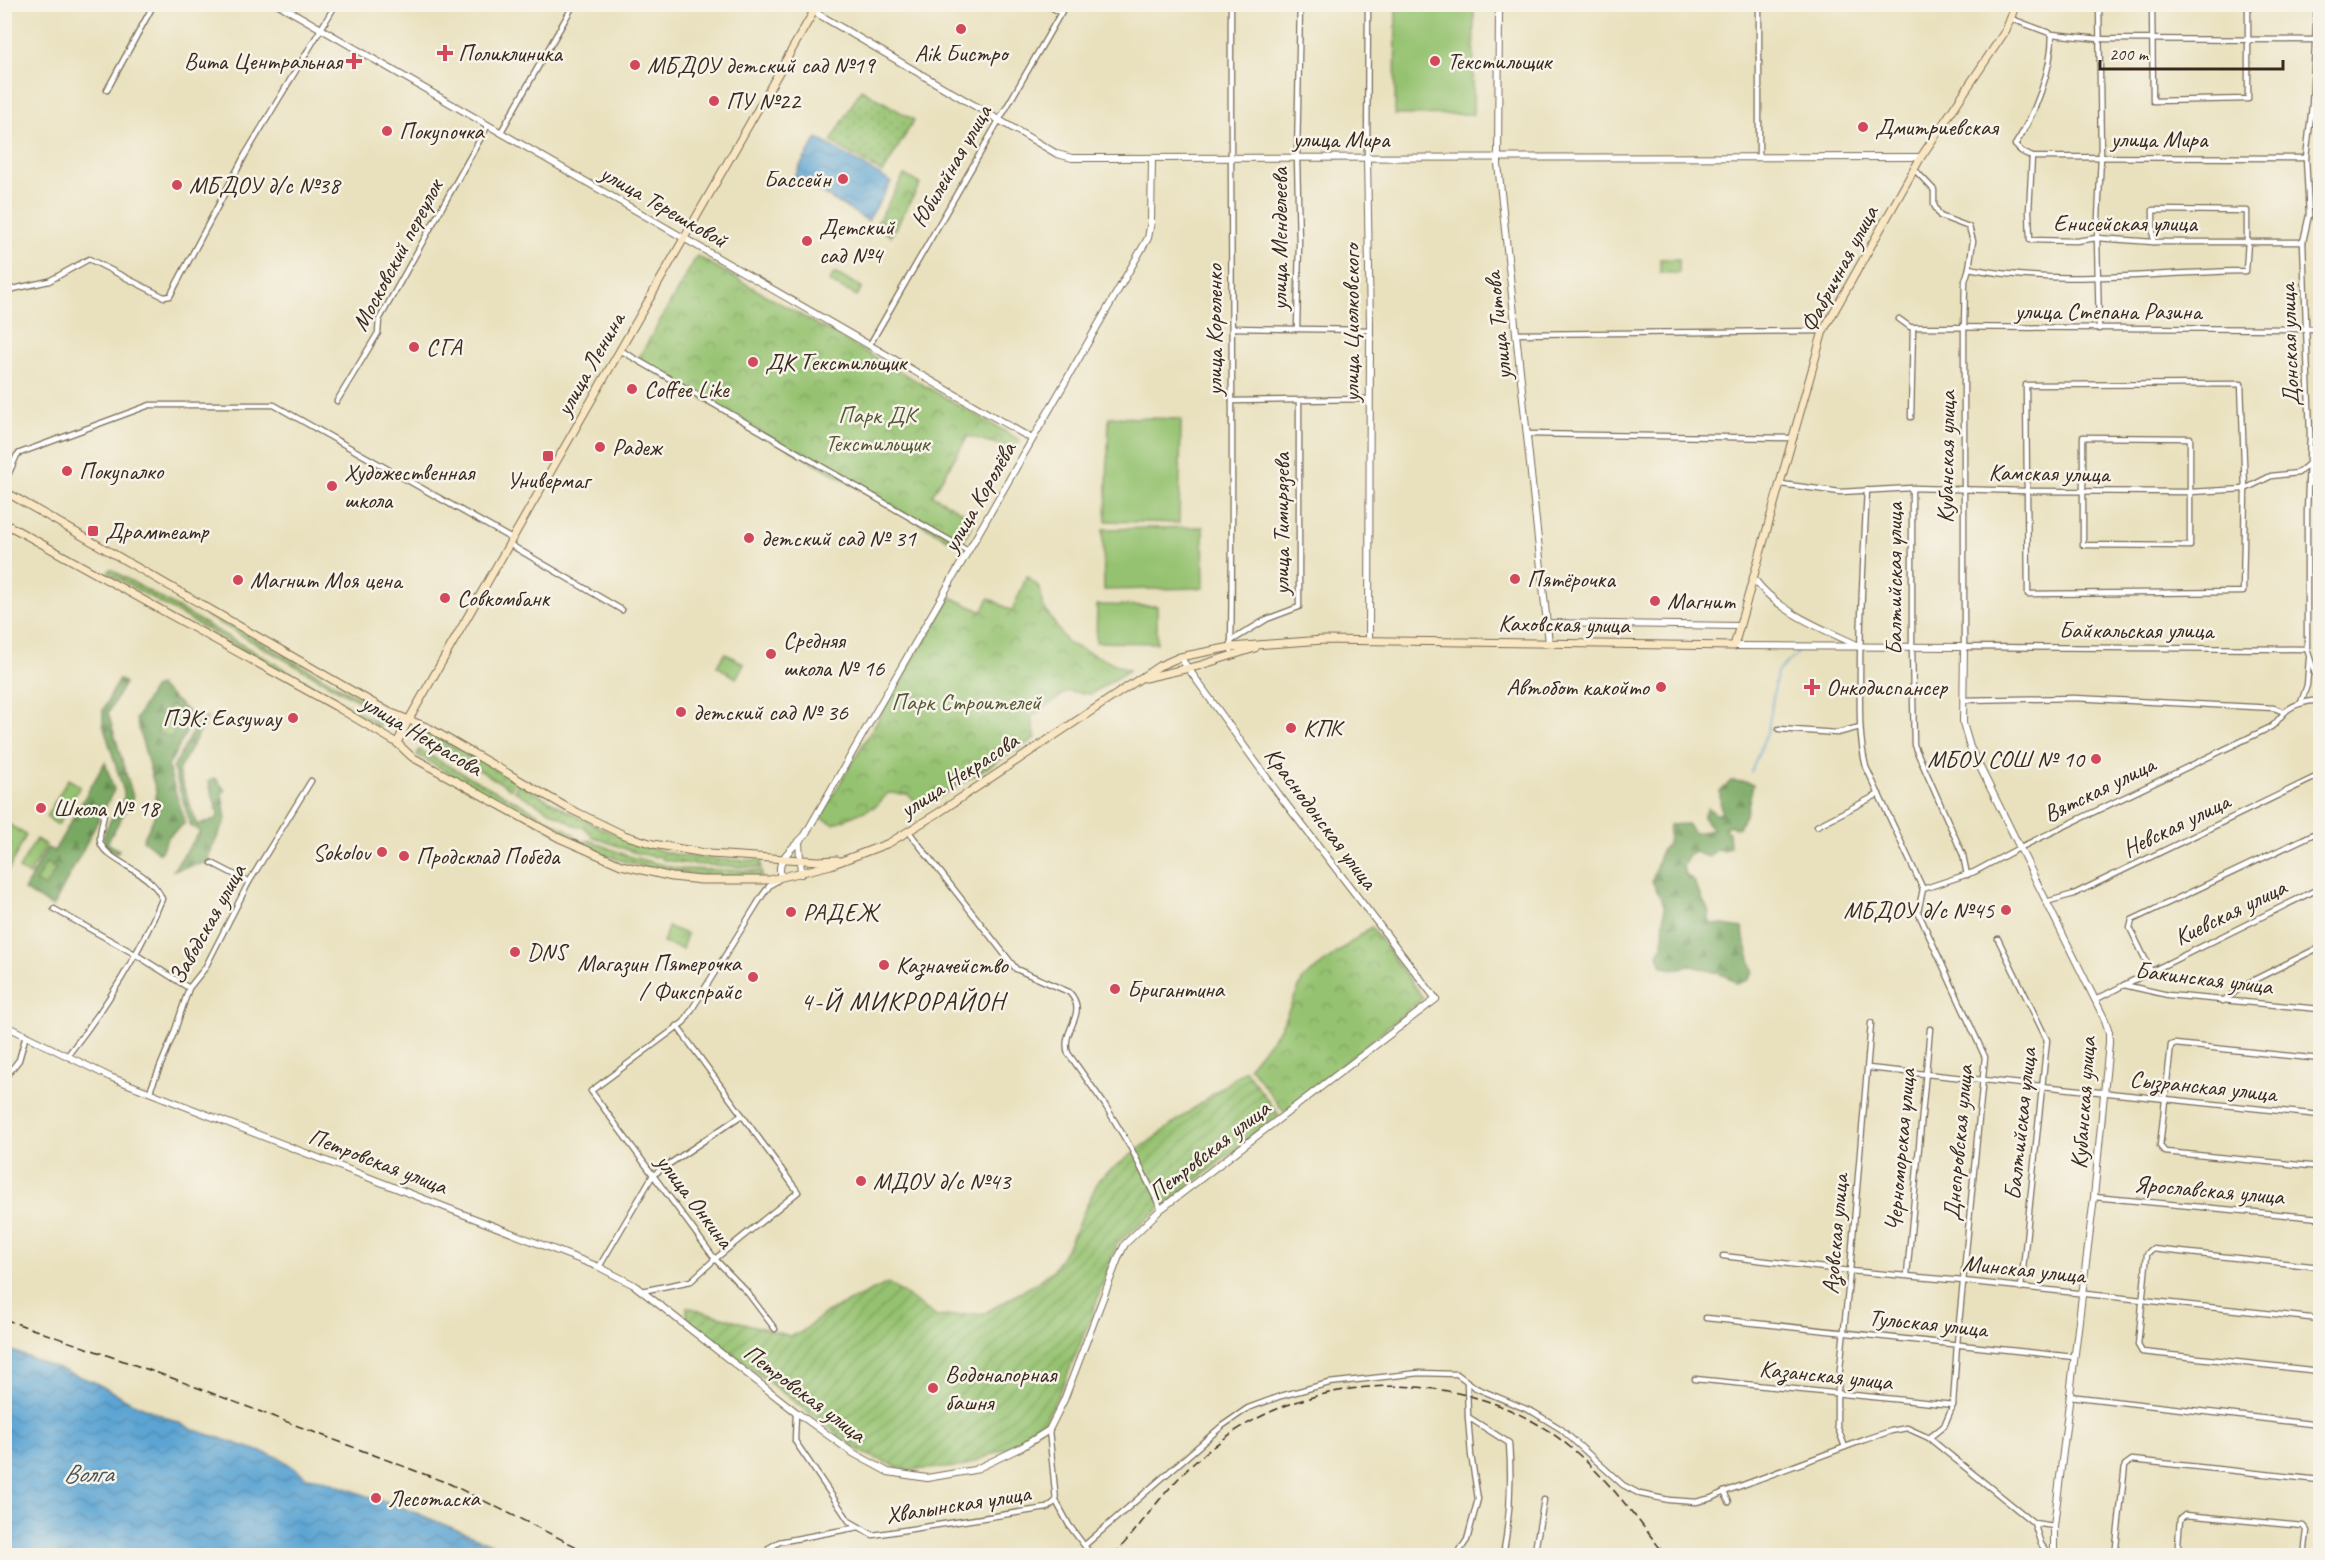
<svg xmlns="http://www.w3.org/2000/svg" width="2325" height="1560" viewBox="0 0 2325 1560" font-family="Caveat,sans-serif">
<defs>
<pattern id="grass-dots" width="8" height="8" patternUnits="userSpaceOnUse" patternTransform="scale(1.5)"><rect width="8" height="8" fill="#95c270"/><path d="M2 2h.1M6 6h.1" fill="none" stroke="#7b9e5b" stroke-width="1.8" stroke-linecap="round"/></pattern>
<pattern id="forest-firs" width="22" height="20" patternUnits="userSpaceOnUse" patternTransform="scale(1.5)"><rect width="22" height="20" fill="#78a862"/><path d="M5 1l3.5 6h-7zM16 11l3.5 6h-7z" fill="#648950"/></pattern>
<pattern id="park-crowns" width="20" height="18" patternUnits="userSpaceOnUse" patternTransform="scale(1.5)"><rect width="20" height="18" fill="#95c270"/><path d="M2 6a3 3 0 1 1 6 0M12 15a3 3 0 1 1 6 0" fill="none" stroke="#7b9e5b"/></pattern>
<pattern id="garden-furrows" width="10" height="10" patternUnits="userSpaceOnUse" patternTransform="scale(1.5)"><rect width="10" height="10" fill="#95c270"/><path d="M-1 1l2-2M0 10L10 0M9 11l2-2" fill="none" stroke="#7b9e5b"/></pattern>
<pattern id="water-waves" width="16" height="10" patternUnits="userSpaceOnUse" patternTransform="scale(1.5)"><rect width="16" height="10" fill="#5ca4d3"/><path d="M0 5q4-4 8 0t8 0" fill="none" stroke="#4d86ab"/></pattern>
</defs>
<rect width="100%" height="100%" fill="#f7f3e8"/>
<filter id="ink" filterUnits="userSpaceOnUse"><feTurbulence type="fractalNoise" baseFrequency=".0167" numOctaves="2"/><feDisplacementMap in="SourceGraphic" scale="12" xChannelSelector="R" yChannelSelector="G"/><feConvolveMatrix kernelMatrix="1 2 1 2 8 2 1 2 1" color-interpolation-filters="sRGB"/></filter>
<filter id="wash" filterUnits="userSpaceOnUse"><feTurbulence type="fractalNoise" baseFrequency=".008" numOctaves="4" result="noise"/><feDisplacementMap in="SourceGraphic" scale="24" xChannelSelector="R" yChannelSelector="G"/><feGaussianBlur stdDeviation="1.35" result="paint"/><feColorMatrix in="noise" values="0 0 0 0 0 0 0 0 0 0 0 0 0 0 0 0 0 1.4 0 .05"/><feComposite in="paint" operator="in"/></filter>
<g filter="url(#wash)">
<rect width="100%" height="100%" fill="#e9e1be"/>
<g fill="url(#grass-dots)" stroke="#687647" stroke-width="1.5">
<path d="M861,89l53,31 -31,53 -52,-31z"/>
<path d="M110,569l270,155 -1,4 -271,-155z"/>
<path d="M207,611l179,102 -1,3 -180,-101z"/>
<path d="M429,733l87,48 -5,8 -86,-51z"/>
<path d="M419,750l88,47 -4,7 -86,-49z"/>
<path d="M519,783c47,28 96,56 150,70 30,7 62,7 92,7v8l-71,-4 -26,-4 -6,-4 -3,1 -22,-5 -42,-16c-3,-6 -6,-10 -13,-9l-64,-36z"/>
<path d="M510,798l64,36 2,4 9,4 4,-2 39,16 51,13 82,2 1,6c-64,1 -129,-6 -186,-34 -24,-12 -46,-26 -70,-38z"/>
</g>
<g fill="url(#forest-firs)" stroke="#5a6940" stroke-width="1.5">
<path d="M119,679l6,4 -17,30 25,84 -26,46 12,7 -3,4c-3,-2 -9,-5 -11,-8 -7,-10 13,-38 19,-48v-6l-21,-68v-14z"/>
<path d="M159,686l35,31 -26,50 17,56 -17,14 -8,16 -17,-13 11,-23 2,-26 -20,-72 17,-31z"/>
<path d="M208,717l-30,54 19,54 20,-6 1,-6 -10,-32 7,-3 10,12 -3,4 4,25 -18,38 2,5 -37,8 27,-38 -9,-6 -18,-58 27,-50z"/>
<path d="M105,762l9,28 -61,117 -29,-17 23,-42 7,3z"/>
<path d="M1731,781l14,1 8,2 -6,27 -8,16 -4,1 -5,-3 -6,3 5,5 1,14 -6,4 -6,-2 -10,8 -13,-5 -7,4 -5,10 2,9 9,5 2,7 12,23 2,13 32,5c3,15 8,29 11,44l-5,8 -11,4 -7,-6 -12,-5 -29,-8 -15,5 -12,-4 -4,-12 5,-9 1,-40 -12,-24 9,-30 7,-7 2,-19 17,-1 7,9 19,-3 -10,-13 5,-9 8,6h5l-1,-22z"/>
</g>
<g fill="url(#park-crowns)" stroke="#687647" stroke-width="1.5">
<path d="M904,175l16,9 -29,52 -16,-9z"/>
<path d="M697,256l323,184 -5,9 -47,-13 -36,59 43,24 -15,27 -323,-185z"/>
<path d="M834,273l28,14 -5,9 -28,-14z"/>
<path d="M1027,576l13,12 3,18 24,37 62,27 -38,24 -23,-3 -37,26 5,21 -114,69 -15,-13 -19,-1 -12,13 -42,18 -14,-7 131,-220 31,15 7,-14 23,13z"/>
<path d="M170,705l14,6 -13,27 -14,-6z"/>
<path d="M5,822l21,13 -20,40h-2z"/>
<path d="M36,839l10,6 -17,30 -10,-6z"/>
<path d="M46,863l10,6 -11,18 -10,-5z"/>
<path d="M668,927l19,7 -5,15 -19,-6z"/>
<path d="M1371,927l52,71 -139,114 -35,-46 31,-37 23,-50z"/>
</g>
<path fill="url(#garden-furrows)" stroke="#687647" stroke-width="1.5" d="M1245,1070l34,45 -162,128 -27,77 -26,63 -22,44 -35,21 -46,19 -56,3 -44,-18 -174,-132v-13l103,29 10,-3 26,-20 62,-30 49,34 48,-4 50,-29 18,-14 15,-24 31,-67z"/>
<g fill="#95c270" stroke="#687647" stroke-width="1.5">
<path d="M1396,6l78,2 -1,106 -78,1z"/>
<rect x="1660" y="259" width="19" height="14"/>
<path d="M1109,417l72,2 -2,104 -73,-2z"/>
<path d="M1203,527l1,61 -100,2 -1,-61z"/>
<path d="M1097,605l60,1v37l-61,-1z"/>
<path d="M725,653l19,11 -8,14 -19,-12z"/>
<path d="M68,779l12,7 -22,39 -12,-8z"/>
</g>
<g fill="url(#water-waves)" stroke="#4c6778" stroke-width="1.5">
<path d="M817,138l74,44 -23,39 -74,-45z"/>
<path d="M4,1348l90,34 37,20 64,28 85,28 27,19 14,2 52,19 19,5 126,52h-513z"/>
</g>
<g fill="none" stroke-linecap="round" stroke-linejoin="round">
<path stroke="#5ca4d3" stroke-width="1.5" d="M1751,772l17,-42 9,-58 19,-17 1,-3"/>
</g>
</g>
<g filter="url(#ink)">
<g fill="none" stroke-linecap="round" stroke-linejoin="round">
<g stroke="#786a56" stroke-width="7">
<g id="minor">
<path d="M1046,4l15,9"/>
<path d="M1231,4c-1,216 3,431 0,646"/>
<path d="M2099,4l2,153 -4,81 2,91"/>
<path d="M2152,4l1,97 95,-2v-95"/>
<path d="M2317,4l-5,102 -6,52 3,57 -6,27 7,192 -3,78v137l8,25 5,9"/>
<path d="M2012,19l40,15 47,5 217,1"/>
<path d="M2052,34c0,36 -17,80 -37,111l6,6 11,6 274,1"/>
<path d="M107,90l47,-86"/>
<path d="M4,117h3"/>
<path d="M501,132l73,-128"/>
<path d="M1759,156v-152"/>
<path d="M1367,157l1,-153"/>
<path d="M2032,157l-3,54 1,29 46,1 21,-3 56,4h150"/>
<path d="M1915,170l19,20v15l6,11 29,11 4,14 -4,27c92,19 185,4 277,3l2,-30"/>
<path d="M2153,242v-32l94,1v30"/>
<path d="M1969,268l-4,13 -1,47v319l343,2"/>
<path d="M4,291l45,-10 40,-22 75,38 6,-1 75,-141 91,-151"/>
<path d="M1899,319l11,8 410,2"/>
<path d="M1233,328l137,2"/>
<path d="M1297,329l2,-85 -2,-87 3,-153"/>
<path d="M1517,334l306,-3"/>
<path d="M869,346l197,-342"/>
<path d="M620,350l348,201"/>
<path d="M2241,384l4,105 -2,103 -215,2 -2,-209z"/>
<path d="M337,401l41,-68 1,-13 109,-195"/>
<path d="M1232,401l137,-2"/>
<path d="M1911,417l2,-89"/>
<path d="M1527,434l267,4"/>
<path d="M2083,437l107,1v108l-107,-1z"/>
<path d="M2308,482h12"/>
<path d="M4,484l13,-29 3,-2 130,-48h124l238,134"/>
<path d="M1781,484l59,8 72,-4 115,3 163,1 55,-3 26,-13 27,-3 12,-10"/>
<path d="M1912,488v160l2,97 49,110 4,20"/>
<path d="M1867,490c-3,60 -7,120 -7,180 0,33 -2,65 6,97l57,122 -5,23 67,145 -28,287 -4,61 -9,21 -15,12"/>
<path d="M509,544l113,66"/>
<path d="M1231,641l36,-22 32,-12v-206"/>
<path d="M1963,700l111,-2 200,10 10,4"/>
<path d="M2301,703l6,-18 2,-26"/>
<path d="M1779,729l58,4 23,-6"/>
<path d="M1817,826l62,-32"/>
<path d="M909,832l107,137 53,23c21,22 -9,38 -1,61l37,52 27,45 29,59"/>
<path d="M212,863l37,19"/>
<path d="M1923,889l51,-17 45,-24 252,-121c6,-4 8,-9 13,-14 8,-9 24,-12 36,-13"/>
<path d="M2046,902l28,-8 246,-119"/>
<path d="M54,909l81,45 54,34"/>
<path d="M1998,939l49,101 -26,248"/>
<path d="M2151,971l-21,-43 2,-8 188,-89"/>
<path d="M2124,985l196,-97"/>
<path d="M2095,1000l29,-15 44,10 152,14"/>
<path d="M2223,1001l23,-17 74,-37"/>
<path d="M68,1055c37,-47 71,-100 94,-156 -10,-29 -58,-37 -62,-58 -1,-8 3,-19 4,-28"/>
<path d="M2320,1059l-145,-15 -4,1 -11,101 5,6 155,15"/>
<path d="M1868,1068l452,47"/>
<path d="M4,1079l15,-19 7,-25"/>
<path d="M150,1091l24,-58 15,-45 16,-20 44,-86 62,-101"/>
<path d="M2094,1197l226,21"/>
<path d="M1723,1256l127,15 113,10 357,38"/>
<path d="M599,1267l54,-92 89,-60"/>
<path d="M2320,1267l-168,-18 -5,5 -9,91 4,7 178,19"/>
<path d="M1907,1275l23,-246"/>
<path d="M642,1291l49,-10 24,-22 83,-67 -121,-166"/>
<path d="M1706,1318l368,39"/>
<path d="M775,1329l-28,-37 -32,-33 -124,-168 93,-69 78,-126 8,-11 8,-5"/>
<path d="M1695,1379l258,26"/>
<path d="M1467,1382l1,35 41,26c3,39 1,75 -6,113"/>
<path d="M2069,1396l251,29"/>
<path d="M796,1412l-1,29 54,80 24,14 174,-27 9,-7 -7,-71"/>
<path d="M1845,1447l-8,-21v-28l13,-127 21,-248"/>
<path d="M1056,1501l13,24 23,31"/>
<path d="M1729,1502l-5,-10 140,-52 27,-9 16,-3 22,10 105,85 7,21 9,12"/>
<path d="M2034,1523l20,3"/>
<path d="M1085,1545l137,-119 26,-18 33,-12 48,-13 90,-10 38,1 19,14 57,24 28,17 62,56 17,9 29,6 27,2 16,-4 12,-6"/>
<path d="M767,1556l2,-8 10,-6 80,-15"/>
<path d="M1456,1556l11,-16 11,-41 -7,-44 -3,-38"/>
<path d="M1534,1556l10,-56"/>
<path d="M2115,1556l10,-91 7,-5 188,20"/>
<path d="M2177,1556l3,-37 5,-4 118,11 4,5 -3,25"/>
</g>
</g>
<g stroke="#786a56" stroke-width="8">
<g id="tertiary">
<path d="M278,4l754,435"/>
<path d="M801,4l256,150 15,4 849,-1"/>
<path d="M1499,4l-1,160 51,479"/>
<path d="M1367,157l3,169 -1,315"/>
<path d="M1754,579c26,34 65,48 103,66"/>
<path d="M1547,623l193,3"/>
<path d="M1734,646l230,1 -1,76 7,24 135,273 4,12v11l-15,154 -40,329v30"/>
<path d="M799,842l2,32"/>
<path d="M781,877c-6,-19 13,-29 24,-42l343,-597 3,-16 1,-63"/>
<path d="M4,1025l106,52 489,190 35,18 162,127 57,41 35,19 39,6 47,-8 48,-23 27,-17 15,-30 55,-144 6,-12 36,-35 275,-210 -156,-203 -100,-139"/>
</g>
</g>
<g stroke="#786a56" stroke-width="9">
<g id="secondary">
<path d="M4,491l385,221 40,16 139,80 56,27 29,9 57,10 108,7 19,-1"/>
<path d="M4,523l331,183 62,37 15,14 147,81 62,27 51,12 29,3h69l61,-15 58,-22 49,-30 221,-147 21,-9 51,-10 92,-7 411,6 89,-315 98,-174 85,-127 10,-26"/>
<path d="M1145,678l53,-12 57,-18"/>
<path d="M397,743l11,-22 410,-717"/>
</g>
</g>
<use href="#minor" stroke="#fff" stroke-width="4.5"/>
<use href="#tertiary" stroke="#fff" stroke-width="6"/>
<use href="#secondary" stroke="#f9e7c3" stroke-width="7"/>
<g stroke="#3b2a1e" stroke-width="1.5" stroke-dasharray="9 4.5" stroke-linecap="butt">
<path d="M4,1319l168,59 278,106 145,72"/>
<path d="M1112,1556c21,-20 37,-45 56,-66 17,-20 36,-37 57,-52 99,-71 251,-70 345,9 37,31 66,70 96,109"/>
</g>
</g>
</g>
<g fill="#d1495b" stroke="#f7f3e8" stroke-width="2">
<circle cx="961" cy="29" r="6"/>
<path d="M442 44h6v6h6v6h-6v6h-6v-6h-6v-6h6z"/>
<path d="M351 52h6v6h6v6h-6v6h-6v-6h-6v-6h6z"/>
<circle cx="1435" cy="61" r="6"/>
<circle cx="635" cy="65" r="6"/>
<circle cx="714" cy="101" r="6"/>
<circle cx="1863" cy="127" r="6"/>
<circle cx="387" cy="131" r="6"/>
<circle cx="843" cy="179" r="6"/>
<circle cx="177" cy="185" r="6"/>
<circle cx="807" cy="241" r="6"/>
<circle cx="414" cy="347" r="6"/>
<circle cx="753" cy="362" r="6"/>
<circle cx="632" cy="389" r="6"/>
<circle cx="600" cy="447" r="6"/>
<rect x="542" y="450" width="12" height="12" rx="3"/>
<circle cx="67" cy="471" r="6"/>
<circle cx="332" cy="486" r="6"/>
<rect x="87" y="525" width="12" height="12" rx="3"/>
<circle cx="749" cy="538" r="6"/>
<circle cx="1515" cy="579" r="6"/>
<circle cx="238" cy="580" r="6"/>
<circle cx="445" cy="598" r="6"/>
<circle cx="1655" cy="601" r="6"/>
<circle cx="771" cy="654" r="6"/>
<circle cx="1661" cy="687" r="6"/>
<path d="M1809 678h6v6h6v6h-6v6h-6v-6h-6v-6h6z"/>
<circle cx="681" cy="712" r="6"/>
<circle cx="293" cy="718" r="6"/>
<circle cx="1291" cy="728" r="6"/>
<circle cx="2096" cy="759" r="6"/>
<circle cx="41" cy="808" r="6"/>
<circle cx="382" cy="852" r="6"/>
<circle cx="404" cy="856" r="6"/>
<circle cx="2006" cy="910" r="6"/>
<circle cx="791" cy="912" r="6"/>
<circle cx="515" cy="952" r="6"/>
<circle cx="884" cy="965" r="6"/>
<circle cx="753" cy="977" r="6"/>
<circle cx="1115" cy="989" r="6"/>
<circle cx="861" cy="1181" r="6"/>
<circle cx="933" cy="1388" r="6"/>
<circle cx="376" cy="1498" r="6"/>
</g>
<g text-anchor="middle" stroke-width="5" stroke-linejoin="round" paint-order="stroke">
<g font-size="24" fill="#3b2a1e" stroke="#f7f3e8" text-anchor="start">
<text x="458" y="61">Поликлиника</text>
<text x="961" y="61" text-anchor="middle">Aik Бистро</text>
<text x="342" y="69" text-anchor="end">Вита Центральная</text>
<text x="1447" y="69">Текстильщик</text>
<text x="647" y="73">МБДОУ детский сад №19</text>
<text x="726" y="109">ПУ №22</text>
<text x="1875" y="135">Дмитриевская</text>
<text x="399" y="139">Покупочка</text>
<text x="831" y="187" text-anchor="end">Бассейн</text>
<text x="189" y="193">МБДОУ д/с №38</text>
<text x="819" y="235">Детский<tspan x="819" dy="28">сад №4</tspan></text>
<text x="426" y="355">СГА</text>
<text x="765" y="370">ДК Текстильщик</text>
<text x="644" y="397">Coffee Like</text>
<text x="612" y="455">Радеж</text>
<text x="79" y="479">Покупалко</text>
<text x="344" y="480">Художественная<tspan x="344" dy="28">школа</tspan></text>
<text x="548" y="488" text-anchor="middle">Универмаг</text>
<text x="105" y="539">Драмтеатр</text>
<text x="761" y="546">детский сад № 31</text>
<text x="1527" y="587">Пятёрочка</text>
<text x="250" y="588">Магнит Моя цена</text>
<text x="457" y="606">Совкомбанк</text>
<text x="1667" y="609">Магнит</text>
<text x="783" y="648">Средняя<tspan x="783" dy="28">школа № 16</tspan></text>
<text x="1649" y="695" text-anchor="end">Автобот какойто</text>
<text x="1826" y="695">Онкодиспансер</text>
<text x="693" y="720">детский сад № 36</text>
<text x="281" y="726" text-anchor="end">ПЭК: Easyway</text>
<text x="1303" y="736">КПК</text>
<text x="2084" y="767" text-anchor="end">МБОУ СОШ № 10</text>
<text x="53" y="816">Школа № 18</text>
<text x="370" y="860" text-anchor="end">Sokolov</text>
<text x="416" y="864">Продсклад Победа</text>
<text x="1994" y="918" text-anchor="end">МБДОУ д/с №45</text>
<text x="803" y="920">РАДЕЖ</text>
<text x="527" y="960">DNS</text>
<text x="741" y="971" text-anchor="end">Магазин Пятерочка<tspan x="741" dy="28">/ Фикспрайс</tspan></text>
<text x="896" y="973">Казначейство</text>
<text x="1127" y="997">Бригантина</text>
<text x="873" y="1189">МДОУ д/с №43</text>
<text x="945" y="1382">Водонапорная<tspan x="945" dy="28">башня</tspan></text>
<text x="388" y="1506">Лесотаска</text>
</g>
<g font-size="24" fill="#3b2a1e" stroke="#f7f3e8">
<text x="1341" y="147">улица Мира</text>
<text x="2159" y="147">улица Мира</text>
<text transform="translate(951 166) rotate(-60)" y="8">Юбилейная улица</text>
<text transform="translate(664 206) rotate(30)" y="8">улица Терешковой</text>
<text x="2125" y="231">Енисейская улица</text>
<text transform="translate(1279 239) rotate(-90)" y="8">улица Менделеева</text>
<text transform="translate(397 255) rotate(-62)" y="8">Московский переулок</text>
<text transform="translate(1839 269) rotate(-62)" y="8">Фабричная улица</text>
<text x="2108" y="319">улица Степана Разина</text>
<text transform="translate(1351 323) rotate(-90)" y="8">улица Циолковского</text>
<text transform="translate(1498 326) rotate(-96)" y="8">улица Титова</text>
<text transform="translate(1214 330) rotate(-90)" y="8">улица Короленко</text>
<text transform="translate(2289 345) rotate(-92)" y="8">Донская улица</text>
<text transform="translate(590 364) rotate(-60)" y="8">улица Ленина</text>
<text transform="translate(1946 457) rotate(-89)" y="8">Кубанская улица</text>
<text transform="translate(2049 473) rotate(1)" y="8">Камская улица</text>
<text transform="translate(979 497) rotate(-60)" y="8">улица Королёва</text>
<text transform="translate(1281 524) rotate(-90)" y="8">улица Тимирязева</text>
<text transform="translate(1894 579) rotate(-90)" y="8">Балтийская улица</text>
<text transform="translate(1564 624) rotate(1)" y="8">Каховская улица</text>
<text x="2136" y="638">Байкальская улица</text>
<text transform="translate(422 735) rotate(31)" y="8">улица Некрасова</text>
<text transform="translate(959 775) rotate(-33)" y="8">улица Некрасова</text>
<text transform="translate(2099 789) rotate(-26)" y="8">Вятская улица</text>
<text transform="translate(1321 818) rotate(53)" y="8">Краснодонская улица</text>
<text transform="translate(2176 825) rotate(-26)" y="8">Невская улица</text>
<text transform="translate(2230 912) rotate(-26)" y="8">Киевская улица</text>
<text transform="translate(207 924) rotate(-61)" y="8">Заводская улица</text>
<text transform="translate(2204 978) rotate(7)" y="8">Бакинская улица</text>
<text transform="translate(2203 1086) rotate(6)" y="8">Сызранская улица</text>
<text transform="translate(2083 1103) rotate(-86)" y="8">Кубанская улица</text>
<text transform="translate(2020 1124) rotate(-84)" y="8">Балтийская улица</text>
<text transform="translate(1958 1143) rotate(-85)" y="8">Днепровская улица</text>
<text transform="translate(1209 1150) rotate(-38)" y="8">Петровская улица</text>
<text transform="translate(1900 1150) rotate(-85)" y="8">Черноморская улица</text>
<text transform="translate(378 1161) rotate(21)" y="8">Петровская улица</text>
<text transform="translate(2209 1190) rotate(5)" y="8">Ярославская улица</text>
<text transform="translate(695 1201) rotate(53)" y="8">улица Онкина</text>
<text transform="translate(1835 1234) rotate(-85)" y="8">Азовская улица</text>
<text transform="translate(2024 1269) rotate(6)" y="8">Минская улица</text>
<text transform="translate(1928 1323) rotate(6)" y="8">Тульская улица</text>
<text transform="translate(1826 1375) rotate(6)" y="8">Казанская улица</text>
<text transform="translate(805 1393) rotate(37)" y="8">Петровская улица</text>
<text transform="translate(958 1504) rotate(-9)" y="8">Хвалынская улица</text>
</g>
<g font-size="24" fill="#565837" stroke="#f7f3e8">
<text x="877" y="423">Парк ДК<tspan x="877" dy="28">Текстильщик</tspan></text>
<text x="966" y="710">Парк Строителей</text>
</g>
<g font-size="26" letter-spacing="1.5" fill="#3b2a1e" stroke="#f7f3e8">
<text x="903" y="1010">4-Й МИКРОРАЙОН</text>
</g>
<g font-size="26" font-style="italic" fill="#47555d" stroke="#f7f3e8">
<text x="88" y="1482">Волга</text>
</g>
</g>
<rect width="2325" height="1560" fill="none" stroke="#f7f3e8" stroke-width="24"/>
<path d="M2100 60v9h183v-9" fill="none" stroke="#3b2a1e" stroke-width="3"/>
<text x="2109" y="60" font-size="18" fill="#3b2a1e" stroke="#f7f3e8" stroke-width="4.5" paint-order="stroke">200 m</text>
</svg>
